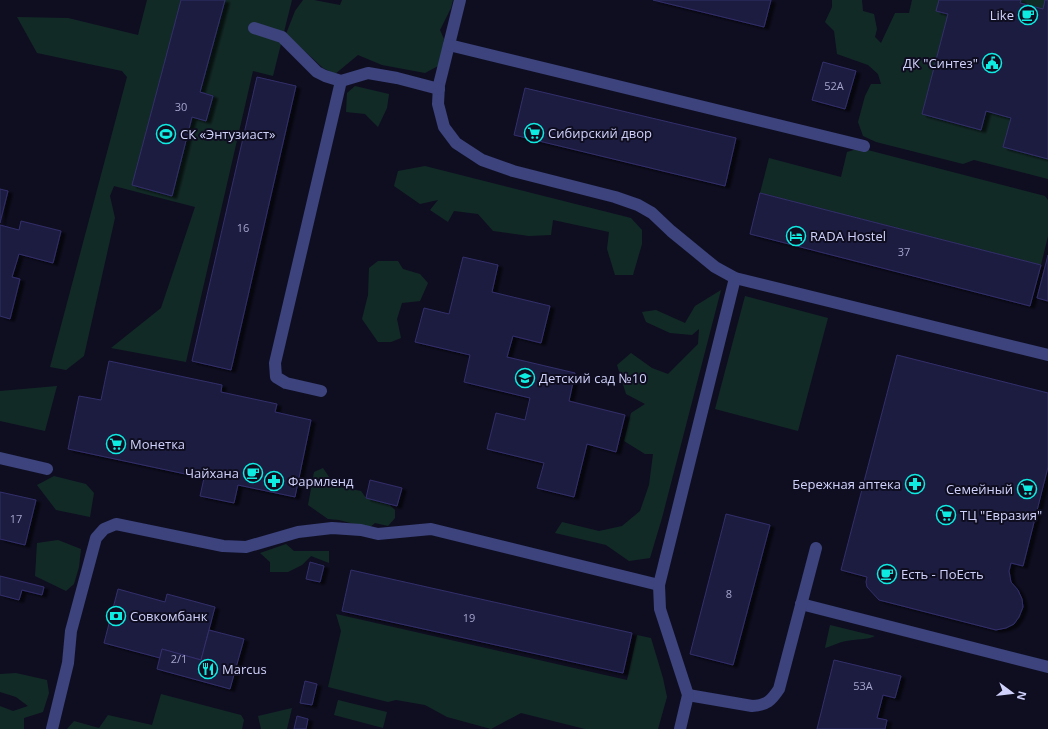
<svg xmlns="http://www.w3.org/2000/svg" width="1048" height="729" viewBox="0 0 1048 729" font-family="'Open Sans',sans-serif">
<defs>
<filter id="shadow"><feDropShadow dx="4.5" dy="2.5" stdDeviation="1" flood-color="#0009"/></filter>
</defs>
<rect width="100%" height="100%" fill="#0f0e21"/>
<g fill="#122a26">
<path d="M147,0h145l-19,76 -20,-5 -67,291 -75,-14 50,-40 34,-101 -81,-21 -4,10 5,22 -31,138 -18,14 -16,-3 77,-290 -5,-6 -85,-18 -20,-36 51,1 70,17z"/>
<path d="M303,0h11l26,5 2,-5h111l-2,8 -11,22 4,9 -4,26 -15,8 -43,-8 -24,-10 -23,19 -12,-6 -37,-34 9,-23z"/>
<path d="M832,0h30l1,11 11,3 3,15 -2,8 6,6 14,-30h14l3,-13h136v179l-74,-19 -11,4 -87,-22 -13,-6 -5,-14 7,-26 6,-12h10l-3,-10 -10,-9 -31,-11 -3,-23 -9,-9 7,-15z"/>
<path d="M355,86l34,8 -2,14 -9,19 -13,-13 -19,-2 1,-19z"/>
<path d="M860,148l185,48 3,4v36l-7,29 -281,-72 9,-35 72,19 6,-25z"/>
<path d="M425,166l206,52 11,12v14l-9,31h-18l-8,-26 2,-17 -56,-12 -2,15 -22,1 -36,-5 -15,-17 -24,-3 -6,11 -18,-12 8,-10 -18,4 -26,-18 4,-15z"/>
<path d="M378,261h20l5,8 17,5 8,9 -8,18 -18,2 -5,16 4,19 -10,4h-13l-16,-23 6,-24 1,-27z"/>
<path d="M721,290l-59,228 -12,40 -21,3 -23,-16 -51,-12 7,-11 37,9 23,-5 18,-15 9,-26 4,-31h-8l-21,-13 7,-28 14,-9 -19,-10 -9,-29 14,-12 21,15 16,6 30,-30 1,-15 -7,6 -22,-2 -24,-11 -4,-10 14,-2 29,13 10,-17z"/>
<path d="M745,296l83,22 -30,113 -83,-22z"/>
<path d="M57,386l-12,45 -45,-10v-30z"/>
<path d="M323,468l12,18 26,5 5,7 23,6 6,6v8l-7,8 -13,-3 -6,5 -30,-8 -11,-1 -20,-14 6,-33z"/>
<path d="M54,476l32,8 8,9 -4,24 -34,-7 -19,-25z"/>
<path d="M58,540l23,9 -2,18 -5,17 -8,7 -31,-15 2,-33z"/>
<path d="M286,544l8,7h35v12l-18,-7 -9,9 -14,7h-18v-10l-10,-9z"/>
<path d="M336,614l291,66 10,-45 14,3 12,40 4,19 -9,32h-73l-64,-16 -30,16 -44,-12 -22,-12 -29,-5 -8,2 -60,-15 13,-56z"/>
<path d="M830,625l45,11c-7,4 -20,3 -29,5 -7,1 -14,5 -21,7z"/>
<path d="M16,673l31,7 2,13 -6,19 -19,6v11h-24v-23l13,5 15,-5 -12,-9 -16,-5v-18z"/>
<path d="M161,694l80,21 3,5 -2,9h-175l7,-8 25,7 9,-13 44,10z"/>
<path d="M338,700l49,12 -4,16 -49,-13z"/>
<path d="M292,708l-5,21h-26l-3,-13z"/>
</g>
<g fill="#1e1c40" stroke="#322f6b" filter="url(#shadow)">
<path d="M181,0h44l-25,92 13,4 -7,25 -14,-4 -20,79 -40,-11z"/>
<path d="M653,0h118l-7,27z"/>
<path d="M939,0h82l-1,3 23,6 2,-9h3v159l-45,-12 8,-29 -25,-7 -5,19 -59,-16 26,-100 -12,-3z"/>
<path d="M823,62l33,9 -11,38 -33,-9z"/>
<path d="M257,77l39,9 -65,284 -39,-9z"/>
<path d="M525,88l211,50 -11,48 -211,-51z"/>
<path d="M0,189l8,2 -8,32z"/>
<path d="M760,193l281,72 -11,41 -280,-72z"/>
<path d="M21,221l40,10 -8,32 -34,-9 -7,23 8,2 -10,40 -10,-3v-91l19,5z"/>
<path d="M1048,255v46l-11,-3z"/>
<path d="M463,257l35,8 -6,27 58,14 -9,37 -28,-7 -6,21 68,16 -6,28 56,14 -9,37 -29,-8 -13,53 -37,-9 7,-25 -57,-14 9,-36 29,7 5,-22 -66,-16 6,-27 -55,-13 9,-34 25,6z"/>
<path d="M897,355l151,38v74l-25,99 -12,-3 -2,8 2,11 7,8 4,9 1,8 -4,10 -5,7 -8,4 -10,2 -117,-30 -12,-13 -1,-5 1,-5 -26,-7z"/>
<path d="M109,361l113,24 -1,7 56,12 -2,8 36,8 -16,77 -57,-12 -4,18 -34,-7 4,-18 -136,-29 11,-53 22,4z"/>
<path d="M370,480l32,8 -5,18 -31,-8z"/>
<path d="M0,492l36,8 -11,45 -25,-6z"/>
<path d="M726,514l44,11 -37,140 -43,-11z"/>
<path d="M310,562l14,4 -4,16 -14,-3z"/>
<path d="M351,570l281,63 -9,40 -281,-62z"/>
<path d="M0,576l44,11 -2,8 -20,-5 -3,10 -19,-5z"/>
<path d="M118,589l47,13 2,-8 48,13 -14,53 -39,-11 -2,9 -56,-15z"/>
<path d="M209,630l35,9 -14,50 -73,-20 5,-20 39,11z"/>
<path d="M834,660l67,16 -6,22 -12,-3 -6,23 10,2 -2,9h-68z"/>
<path d="M305,681l12,3 -5,21 -12,-2z"/>
<path d="M297,716l11,3 -2,10h-12z"/>
</g>
<g fill="none" stroke-linecap="round" stroke-linejoin="round">
<g stroke="#3c437d" stroke-width="12">
<path d="M460,0l-21,85 -1,19 6,23 12,16 26,17 31,11 102,26 23,8 14,8 19,18 44,36 20,11 313,77"/>
<path d="M254,28l28,9 35,35 8,4 16,5 27,-8 29,5 42,11"/>
<path d="M449,45l415,101"/>
<path d="M321,391l-35,-8 -10,-6 -1,-14 66,-282"/>
<path d="M0,458l47,11"/>
<path d="M801,604l247,63"/>
<path d="M688,695l64,11c15,-1 19,-5 27,-17l37,-141"/>
<path d="M52,729l16,-66 3,-32 25,-93 8,-9 12,-5 107,22 23,1 52,-15 34,-4 29,2 17,4 53,-5 228,56"/>
<path d="M680,729l8,-34 -28,-86 -1,-24 76,-307"/>
</g>
</g>
<defs>
<g id="cafe-ring" transform="scale(1)"><circle r="9.5" fill="#0f0e21" stroke="#0eebe1" stroke-width="1.5"/><path d="M-5.5-4.5H6V0H3Q3 3.5 0 3.5H-2.5Q-5.5 3.5-5.5 0ZM3-3.2v2h1.7v-2ZM-6 4.5H4V6H-6Z" fill="#0eebe1"/></g>
<g id="civic-ring" transform="scale(1)"><circle r="9.5" fill="#0f0e21" stroke="#0eebe1" stroke-width="1.5"/><path d="M-.6-6.5H3V-4.5H.6V-3L4-1V1h2V6H-6V1h2V-1L-.6-3ZM-1.2 2.5V6h2.4V2.5Z" fill="#0eebe1"/></g>
<g id="supermarket-ring" transform="scale(1)"><circle r="9.5" fill="#0f0e21" stroke="#0eebe1" stroke-width="1.5"/><path d="M-6-5.5h2.5l.6 2H6L4.5 2H-2.5L-4.4-4H-6ZM-1.5 3.2a1.3 1.3 0 1 0 .1 0ZM3 3.2a1.3 1.3 0 1 0 .1 0Z" fill="#0eebe1"/></g>
<g id="stadium-ring" transform="scale(1)"><circle r="9.5" fill="#0f0e21" stroke="#0eebe1" stroke-width="1.5"/><path d="M0-5a6.5 5 0 1 0 0 10a6.5 5 0 1 0 0-10ZM-3.5-1.8h7v3.6h-7Z" fill="#0eebe1"/></g>
<g id="hotel-ring" transform="scale(1)"><circle r="9.5" fill="#0f0e21" stroke="#0eebe1" stroke-width="1.5"/><path d="M-6-4.5h1.5V1H6V5H4.5V3h-9V5H-6ZM-4 0a1.8 1.8 0 1 1 3.6 0ZM.5 0V-2.5h3Q6-2.5 6 0Z" fill="#0eebe1"/></g>
<g id="school-ring" transform="scale(1)"><circle r="9.5" fill="#0f0e21" stroke="#0eebe1" stroke-width="1.5"/><path d="M0-5L7-2L0 1L-7-2ZM-4 1L0 2.5L4 1V4Q0 6-4 4Z" fill="#0eebe1"/></g>
<g id="pharmacy-ring" transform="scale(1)"><circle r="9.5" fill="#0f0e21" stroke="#0eebe1" stroke-width="1.5"/><path d="M-2-6h4v4h4v4h-4v4h-4v-4h-4v-4h4Z" fill="#0eebe1"/></g>
<g id="bank-ring" transform="scale(1)"><circle r="9.5" fill="#0f0e21" stroke="#0eebe1" stroke-width="1.5"/><path d="M-6-4H6V4H-6ZM0-2.3a2.3 2.3 0 1 0 0 4.6a2.3 2.3 0 1 0 0-4.6Z" fill="#0eebe1"/></g>
<g id="restaurant-ring" transform="scale(1)"><circle r="9.5" fill="#0f0e21" stroke="#0eebe1" stroke-width="1.5"/><path d="M-5-6h1v4h1v-4h1v4h1v-4h1v5L-1.5 .5V6h-2V.5L-5-1ZM5-6V6H3V1.5H1.5Q1.5-4 5-6Z" fill="#0eebe1"/></g>
</defs>
<g fill-rule="evenodd">
<use href="#cafe-ring" x="1028" y="15"/>
<use href="#civic-ring" x="992" y="63"/>
<use href="#supermarket-ring" x="534" y="133"/>
<use href="#stadium-ring" x="166" y="134"/>
<use href="#hotel-ring" x="796" y="236"/>
<use href="#school-ring" x="525" y="378"/>
<use href="#supermarket-ring" x="116" y="444"/>
<use href="#cafe-ring" x="253" y="473"/>
<use href="#pharmacy-ring" x="274" y="481"/>
<use href="#pharmacy-ring" x="915" y="484"/>
<use href="#supermarket-ring" x="1027" y="489"/>
<use href="#supermarket-ring" x="946" y="515"/>
<use href="#cafe-ring" x="887" y="574"/>
<use href="#bank-ring" x="116" y="616"/>
<use href="#restaurant-ring" x="208" y="669"/>
</g>
<g text-anchor="middle" stroke-width="4" stroke-linejoin="round" paint-order="stroke">
<g font-size="11" fill="#a4a4cd">
<text x="834" y="90">52А</text>
<text x="181" y="111">30</text>
<text x="243" y="232">16</text>
<text x="904" y="256">37</text>
<text x="16" y="523">17</text>
<text x="729" y="598">8</text>
<text x="469" y="622">19</text>
<text x="179" y="663">2/1</text>
<text x="863" y="690">53А</text>
</g>
<g font-size="13" fill="#d1d2fc" stroke="#0f0e21" text-anchor="start">
<text x="1014" y="20" text-anchor="end">Like</text>
<text x="978" y="68" text-anchor="end">ДК "Синтез"</text>
<text x="548" y="138">Сибирский двор</text>
<text x="180" y="139">СК «Энтузиаст»</text>
<text x="810" y="241">RADA Hostel</text>
<text x="539" y="383">Детский сад №10</text>
<text x="130" y="449">Монетка</text>
<text x="239" y="478" text-anchor="end">Чайхана</text>
<text x="288" y="486">Фармленд</text>
<text x="901" y="489" text-anchor="end">Бережная аптека</text>
<text x="1013" y="494" text-anchor="end">Семейный</text>
<text x="960" y="520">ТЦ "Евразия"</text>
<text x="901" y="579">Есть - ПоЕсть</text>
<text x="130" y="621">Совкомбанк</text>
<text x="222" y="674">Marcus</text>
</g>
</g>
<g transform="translate(1012 693) rotate(105)" stroke="#0f0e21" stroke-width="3" paint-order="stroke">
<path d="M0-3L7 15L0 10L-7 15Z" fill="#d1d2fc"/>
<text y="-6" font-size="11" font-weight="bold" text-anchor="middle" fill="#d1d2fc">N</text>
</g>
</svg>
